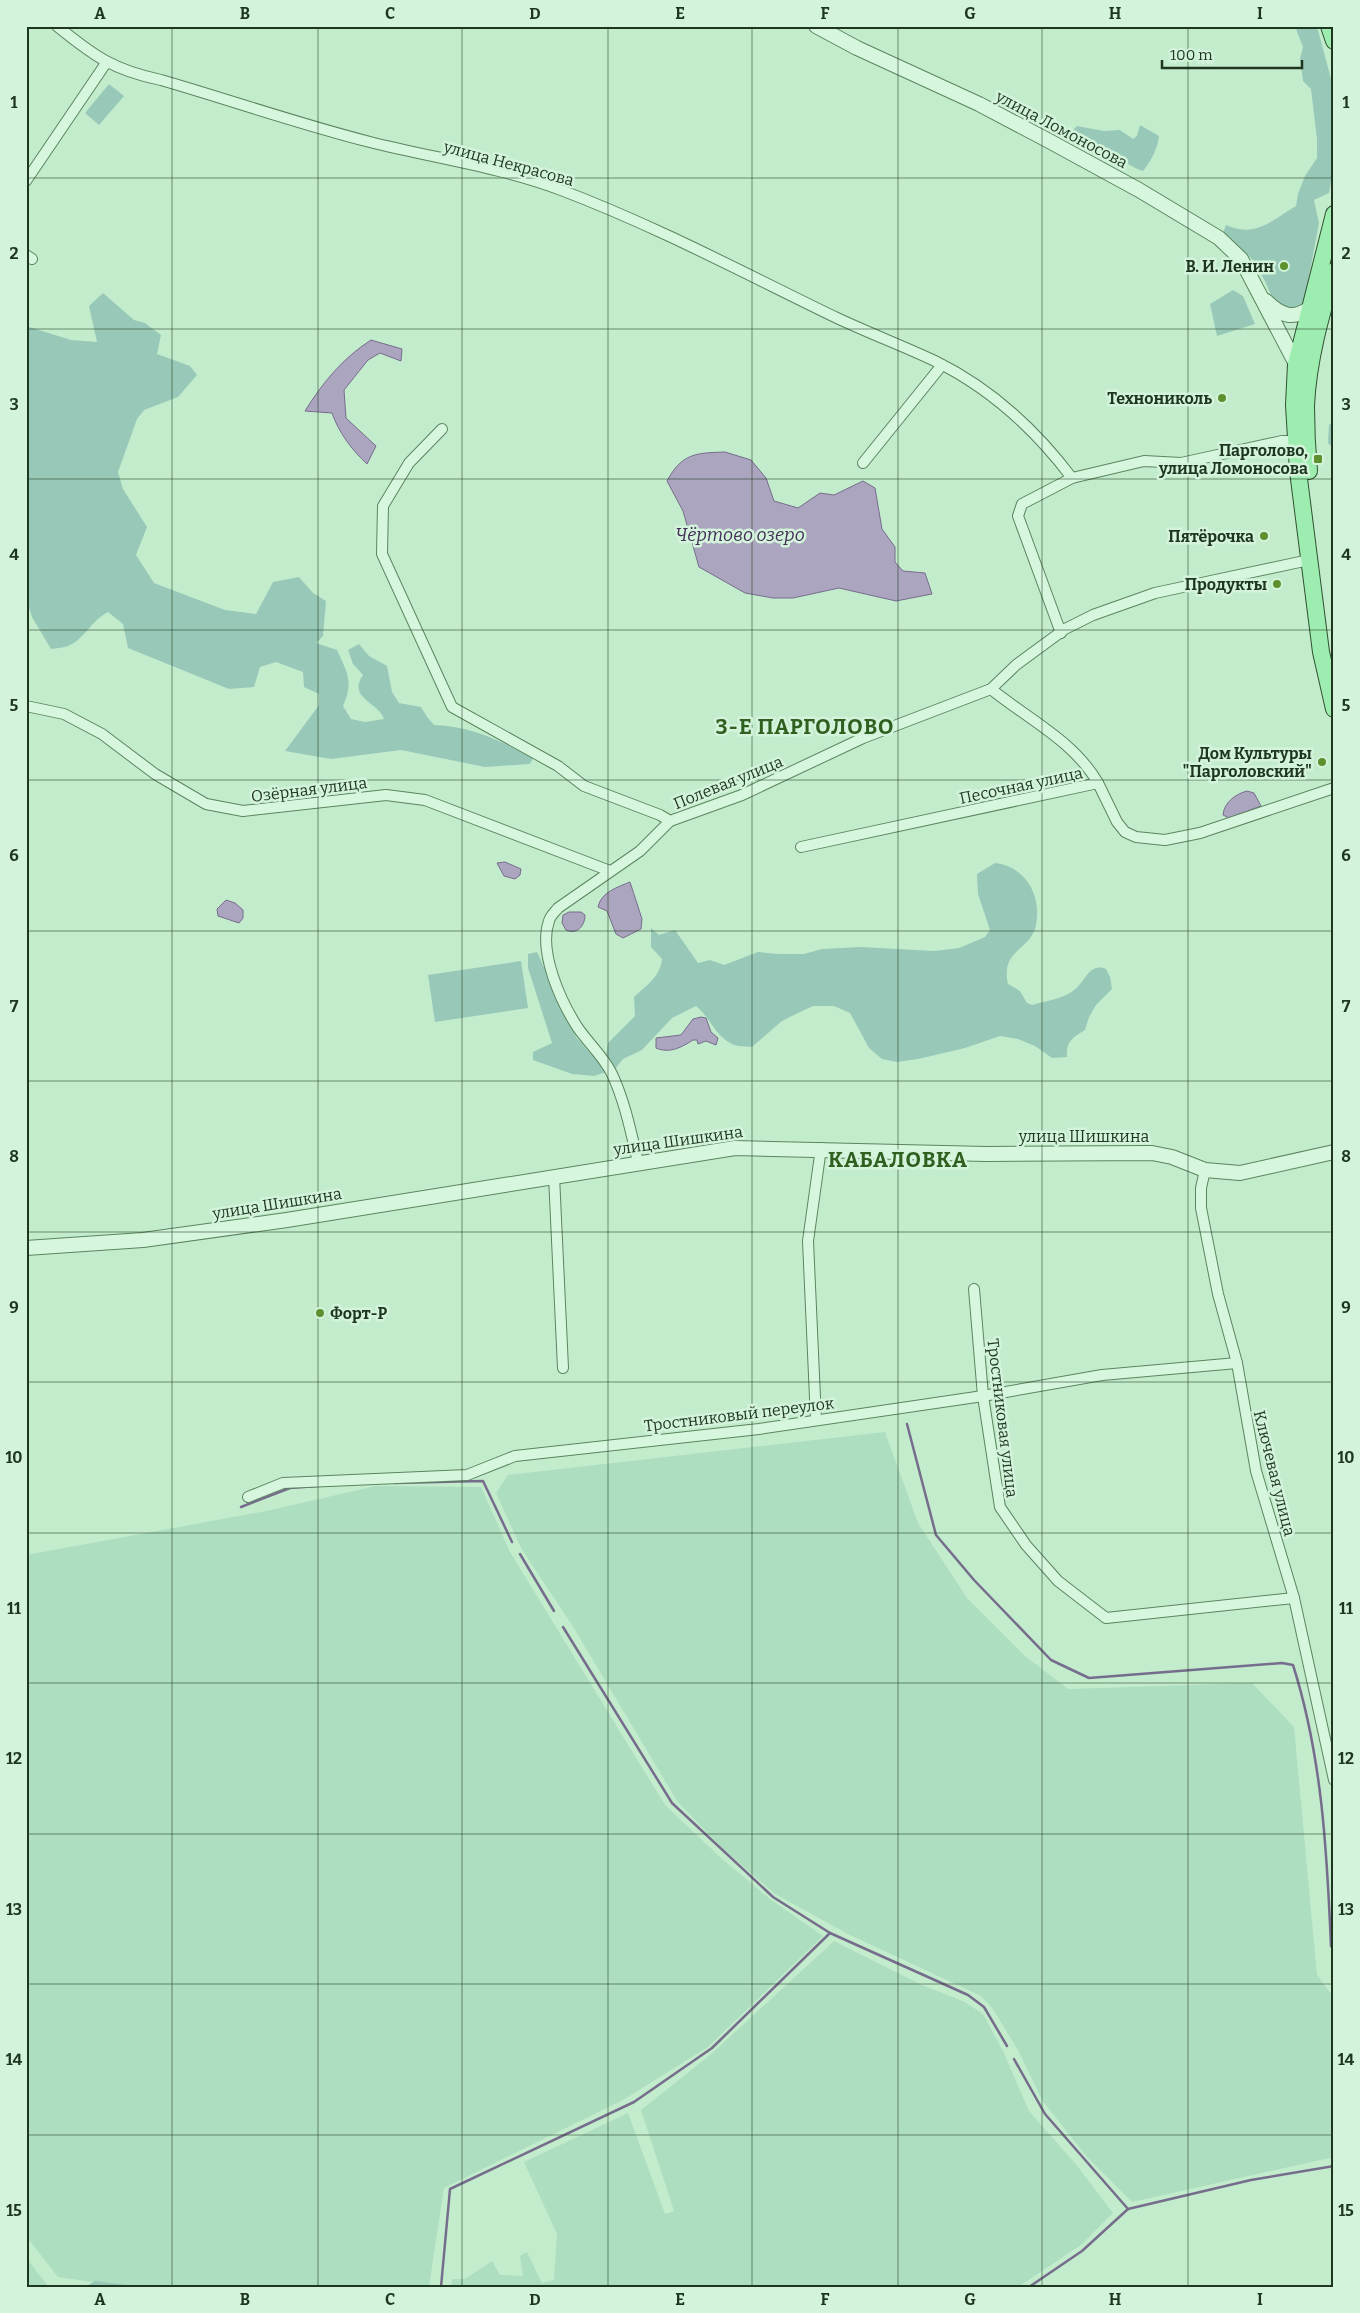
<svg xmlns="http://www.w3.org/2000/svg" width="1360" height="2313" viewBox="0 0 1360 2313" font-family="Bitter,serif">
<rect width="100%" height="100%" fill="#c3eccd"/>
<g fill="#aedec0">
<path d="M885,1432l33,91 49,75 58,58 43,33 184,-6 42,44 23,248 17,23v159l-202,45 -45,-45 -45,-57 -23,-48 -26,-43 -12,-13 -131,-61 -75,-41 -53,-46 -45,-47 -105,-176 -51,-77 -25,-55 12,-18z"/>
<path d="M376,1486l105,1 29,65 155,253 55,52 50,42 53,37 -115,111 -85,53 -179,88 -15,99h-300l-71,-10 -32,-41v-681l240,-44z"/>
<path d="M834,1941l88,44 43,17 18,12 20,37 26,60 46,52 38,50 -32,32 -63,42h-567l1,-8h13l27,-18 8,14 23,1 -3,-20 7,-4 15,31 12,-3 3,-46 -33,-72 104,-49 37,101 9,-3 -33,-101 69,-55z"/>
<path d="M26,2258l23,29h-23z"/>
</g>
<g fill="#98c9b8">
<path d="M1279,26h35l4,4 16,60v75l-5,28 -15,7 5,23 -15,80 -6,7 -7,2 -17,-9 -8,-20 -13,-23 -30,-27 3,-8c29,13 45,-4 70,-19l2,-12 7,-18 12,-18v-19l-6,-50 -8,-8 -3,-22 3,-12 -7,-18z"/>
<path d="M109,84l15,12 -25,29 -14,-12z"/>
<path d="M1140,125l19,11c-1,13 -9,26 -16,35 -12,-3 -20,-12 -31,-18 -15,-7 -33,-2 -39,-23l4,-4 27,5 16,-1 13,9 4,-3z"/>
<path d="M1233,290l10,6 12,28 -38,12 -7,-32z"/>
<path d="M103,293l31,27 11,3 16,12 -4,19 33,12 7,9 -19,22 -34,13 -7,9 -19,53 5,17 24,38 -11,28 18,28 71,27 31,4 17,-32 26,-5 14,16 13,8 -3,35 -7,7 21,7c10,22 17,32 6,56l8,13 14,3 19,-3c-6,-17 -37,-21 -21,-44l-10,-11 -5,-14 11,-6 10,12 18,10 5,26 7,11 22,4 6,10 7,8c40,2 64,15 99,33l-3,6 -45,3 -84,-17 -70,9 -46,-8 34,-46v-11l-15,-7 -1,-15 -27,-10 -16,5 -6,20 -25,2 -101,-41 -5,-24 -15,-12c-17,9 -22,25 -38,33 -5,3 -13,3 -19,4l-19,-32 -6,-19v-272l45,14 26,2 -8,-36z"/>
<path d="M1334,421v28l-6,-6 1,-18z"/>
<path d="M995,863c30,3 47,32 41,62 -5,26 -36,24 -28,59l12,7 7,12 5,2c13,-4 30,-6 41,-14 12,-8 16,-29 33,-22l4,8 2,12 -16,16 -7,12 -4,13c-13,8 -19,11 -18,27l-15,1 -17,-12 -17,-7 -18,-3 -35,12 -47,11 -21,3 -15,-3 -13,-11 -19,-35 -16,-7h-21l-19,9 -12,6 -30,26c-6,-1 -15,0 -20,-3 -17,-8 -22,-27 -36,-38l-24,12 -30,32 -19,9 -8,10 -21,7 -22,-2 -39,-14v-8l19,-9 -24,-75v-14l9,-2 39,85 14,16 12,6 4,-3 2,-13 27,-27 -1,-19c13,-12 26,-20 28,-38l-11,-12v-19l8,7 16,-5 23,33 12,-3 14,5 34,-13 20,2h26l18,-5 39,-2 73,4 25,-3 26,-11 5,-7 -12,-36 -1,-20z"/>
<path d="M521,961l7,47 -93,14 -7,-47z"/>
<path d="M95,2281l33,4 1,2h-44z"/>
</g>
<g fill="#aca5bf" stroke="#766d8c">
<path d="M371,340l31,9 -1,12 -21,-8 -12,7 -24,30 2,28 30,28 -9,18c-15,-14 -28,-31 -35,-51l-27,-2c18,-29 38,-53 66,-71z"/>
<path d="M725,452l26,8 15,18 8,23 24,7 22,-15 14,2 29,-14 12,7 7,41 13,18v15l8,9 22,2 7,21 -36,7 -57,-13 -46,10h-20l-28,-5 -46,-26 -16,-56 -16,-30c15,-28 29,-28 58,-29z"/>
<path d="M1247,791l7,2 7,13 -32,12 -6,-3c1,-13 13,-21 24,-24z"/>
<path d="M505,862l16,7 -1,6 -5,4 -11,-3 -7,-13z"/>
<path d="M630,882l12,37 -1,10 -18,9 -7,-4 -9,-23 -9,-4c3,-15 20,-20 32,-25z"/>
<path d="M226,900l9,3 8,7v8l-4,5 -21,-7 -1,-7z"/>
<path d="M569,912h12l4,3c0,11 -8,20 -19,15l-4,-7 1,-8z"/>
<path d="M701,1017l5,1 5,14 7,6 -2,7 -10,-4 -8,3 -1,-4h-4c-11,7 -23,14 -37,8v-10l25,-3 12,-16z"/>
</g>
<g fill="none" stroke-linecap="round" stroke-linejoin="round">
<g stroke="#766d8c" stroke-width="2.5">
<path d="M907,1424l29,111 38,45 77,80 38,18 193,-15 11,2c29,91 34,187 38,281l3,4"/>
<path d="M394,1483l89,-2 29,61"/>
<path d="M241,1507l49,-19 26,-2"/>
<path d="M520,1554l34,57"/>
<path d="M563,1627l109,176 101,94 57,36 138,62 16,12 23,39"/>
<path d="M1014,2059l31,55 83,95"/>
<path d="M441,2287l9,-98 184,-87 78,-54 118,-115"/>
<path d="M1029,2287l53,-36 46,-42 123,-29 83,-14"/>
</g>
<g stroke="#5b855e" stroke-width="12">
<g id="minor">
<path d="M57,26c37,30 56,44 104,54 69,20 138,44 209,62 63,16 130,25 191,48 95,36 185,84 276,128 32,15 66,28 98,43 55,27 100,68 137,117"/>
<path d="M26,181l80,-118"/>
<path d="M26,255l6,4"/>
<path d="M442,429l-33,34 -26,43 -1,48 70,153 106,59 26,20 76,29 10,6 72,-26 121,-57 128,-49 25,-24 49,-36 28,-14 62,-22 154,-33"/>
<path d="M863,463l79,-98"/>
<path d="M1061,633l-43,-117 4,-12 50,-26 72,-17 37,2 101,-22h14"/>
<path d="M991,689c37,30 83,52 107,94"/>
<path d="M26,706l38,8 38,20 53,40 51,30 37,7 143,-16 39,5 185,71"/>
<path d="M801,847l297,-64 19,39 8,10 11,5 29,3 35,-7 134,-45"/>
<path d="M638,1162c-7,-30 -13,-60 -26,-88 -8,-17 -23,-30 -34,-46 -17,-26 -40,-76 -29,-107 1,-5 6,-9 9,-13l82,-57 30,-30"/>
<path d="M1205,1170l-4,18v20l17,86 19,69 19,108 38,127 40,182"/>
<path d="M554,1176l9,192"/>
<path d="M974,1289l9,107 17,111 26,38 32,36 48,37 188,-20"/>
<path d="M816,1420l-8,-179 13,-93"/>
<path d="M248,1497l35,-14 184,-8 48,-19 244,-27 224,-33 119,-21 135,-12"/>
</g>
</g>
<g stroke="#5b855e" stroke-width="16">
<g id="tertiary">
<path d="M816,26l41,22 122,56 72,38 88,48 80,48 22,21 55,105"/>
<path d="M1266,301c15,15 27,19 44,7"/>
<path d="M26,1248l117,-8 144,-20 448,-72 251,6 166,-1 20,4 33,13 35,3 94,-21"/>
</g>
</g>
<g stroke="#2f5330" stroke-width="18">
<g id="primary">
<path d="M1329,26l5,15"/>
<path d="M1334,214l-38,150 -2,41 4,66 23,181 13,57"/>
<path d="M1309,471c-2,-22 -3,-44 -3,-65 2,-46 15,-91 28,-135"/>
</g>
</g>
<use href="#minor" stroke="#d6f7de" stroke-width="10"/>
<use href="#tertiary" stroke="#d6f7de" stroke-width="14"/>
<use href="#primary" stroke="#9dedb0" stroke-width="16"/>
</g>
<path fill="none" stroke="#1e361f" stroke-width="1" stroke-opacity="0.55" d="M172,26v2261M318,26v2261M462,26v2261M608,26v2261M752,26v2261M898,26v2261M1042,26v2261M1188,26v2261M26,178h1308M26,329h1308M26,479h1308M26,630h1308M26,780h1308M26,931h1308M26,1081h1308M26,1232h1308M26,1382h1308M26,1533h1308M26,1683h1308M26,1834h1308M26,1984h1308M26,2135h1308"/>
<g fill="#5c912e" stroke="#d3f3db" stroke-width="2">
<circle cx="1284" cy="266" r="5"/>
<circle cx="1222" cy="398" r="5"/>
<rect x="1313" y="454" width="10" height="10" rx="2.5"/>
<circle cx="1264" cy="536" r="5"/>
<circle cx="1277" cy="584" r="5"/>
<circle cx="1322" cy="762" r="5"/>
<circle cx="320" cy="1313" r="5"/>
</g>
<g text-anchor="middle" stroke-width="5" stroke-linejoin="round" paint-order="stroke">
<g font-size="16" fill="#1e361f" stroke="#d3f3db">
<text transform="translate(1062 129) rotate(28)" y="6">улица Ломоносова</text>
<text transform="translate(509 163) rotate(15)" y="6">улица Некрасова</text>
<text transform="translate(728 782) rotate(-22)" y="6">Полевая улица</text>
<text transform="translate(1021 785) rotate(-12)" y="6">Песочная улица</text>
<text transform="translate(309 789) rotate(-7)" y="6">Озёрная улица</text>
<text x="1084" y="1142">улица Шишкина</text>
<text transform="translate(678 1140) rotate(-8)" y="6">улица Шишкина</text>
<text transform="translate(277 1203) rotate(-9)" y="6">улица Шишкина</text>
<text transform="translate(739 1414) rotate(-7)" y="6">Тростниковый переулок</text>
<text transform="translate(1003 1418) rotate(83)" y="6">Тростниковая улица</text>
<text transform="translate(1275 1473) rotate(76)" y="6">Ключевая улица</text>
</g>
<g font-size="16" font-weight="bold" fill="#1e361f" stroke="#d3f3db" text-anchor="end">
<text x="1274" y="272">В. И. Ленин</text>
<text x="1212" y="404">Технониколь</text>
<text x="1308" y="456">Парголово,<tspan x="1308" dy="18">улица Ломоносова</tspan></text>
<text x="1254" y="542">Пятёрочка</text>
<text x="1267" y="590">Продукты</text>
<text x="1312" y="759">Дом Культуры<tspan x="1312" dy="18">"Парголовский"</tspan></text>
<text x="330" y="1319" text-anchor="start">Форт-Р</text>
</g>
<g font-size="18" font-style="italic" fill="#412e55" stroke="#d3f3db">
<text x="740" y="541">Чёртово озеро</text>
</g>
<g font-size="21" font-weight="bold" letter-spacing="1" fill="#306020" stroke="#d3f3db">
<text x="805" y="734">3-Е ПАРГОЛОВО</text>
<text x="898" y="1167">КАБАЛОВКА</text>
</g>
</g>
<rect width="1360" height="2313" fill="none" stroke="#d3f3db" stroke-width="55"/>
<path d="M1162 60v8h140v-8" fill="none" stroke="#1e361f" stroke-width="2.5"/>
<text x="1170" y="60" font-size="15" fill="#1e361f" stroke="#d3f3db" stroke-width="4" paint-order="stroke">100 m</text>
<rect x="28" y="28" width="1304" height="2258" fill="none" stroke="#1e361f" stroke-width="2"/>
<g font-size="16" text-anchor="middle" font-weight="bold" fill="#1e361f">
<text x="100" y="19">A</text>
<text x="245" y="19">B</text>
<text x="390" y="19">C</text>
<text x="535" y="19">D</text>
<text x="680" y="19">E</text>
<text x="825" y="19">F</text>
<text x="970" y="19">G</text>
<text x="1115" y="19">H</text>
<text x="1260" y="19">I</text>
<text x="14" y="108">1</text>
<text x="1346" y="108">1</text>
<text x="14" y="259">2</text>
<text x="1346" y="259">2</text>
<text x="14" y="410">3</text>
<text x="1346" y="410">3</text>
<text x="14" y="560">4</text>
<text x="1346" y="560">4</text>
<text x="14" y="711">5</text>
<text x="1346" y="711">5</text>
<text x="14" y="861">6</text>
<text x="1346" y="861">6</text>
<text x="14" y="1012">7</text>
<text x="1346" y="1012">7</text>
<text x="14" y="1162">8</text>
<text x="1346" y="1162">8</text>
<text x="14" y="1313">9</text>
<text x="1346" y="1313">9</text>
<text x="14" y="1463">10</text>
<text x="1346" y="1463">10</text>
<text x="14" y="1614">11</text>
<text x="1346" y="1614">11</text>
<text x="14" y="1764">12</text>
<text x="1346" y="1764">12</text>
<text x="14" y="1915">13</text>
<text x="1346" y="1915">13</text>
<text x="14" y="2065">14</text>
<text x="1346" y="2065">14</text>
<text x="14" y="2216">15</text>
<text x="1346" y="2216">15</text>
<text x="100" y="2305">A</text>
<text x="245" y="2305">B</text>
<text x="390" y="2305">C</text>
<text x="535" y="2305">D</text>
<text x="680" y="2305">E</text>
<text x="825" y="2305">F</text>
<text x="970" y="2305">G</text>
<text x="1115" y="2305">H</text>
<text x="1260" y="2305">I</text>
</g>
</svg>
